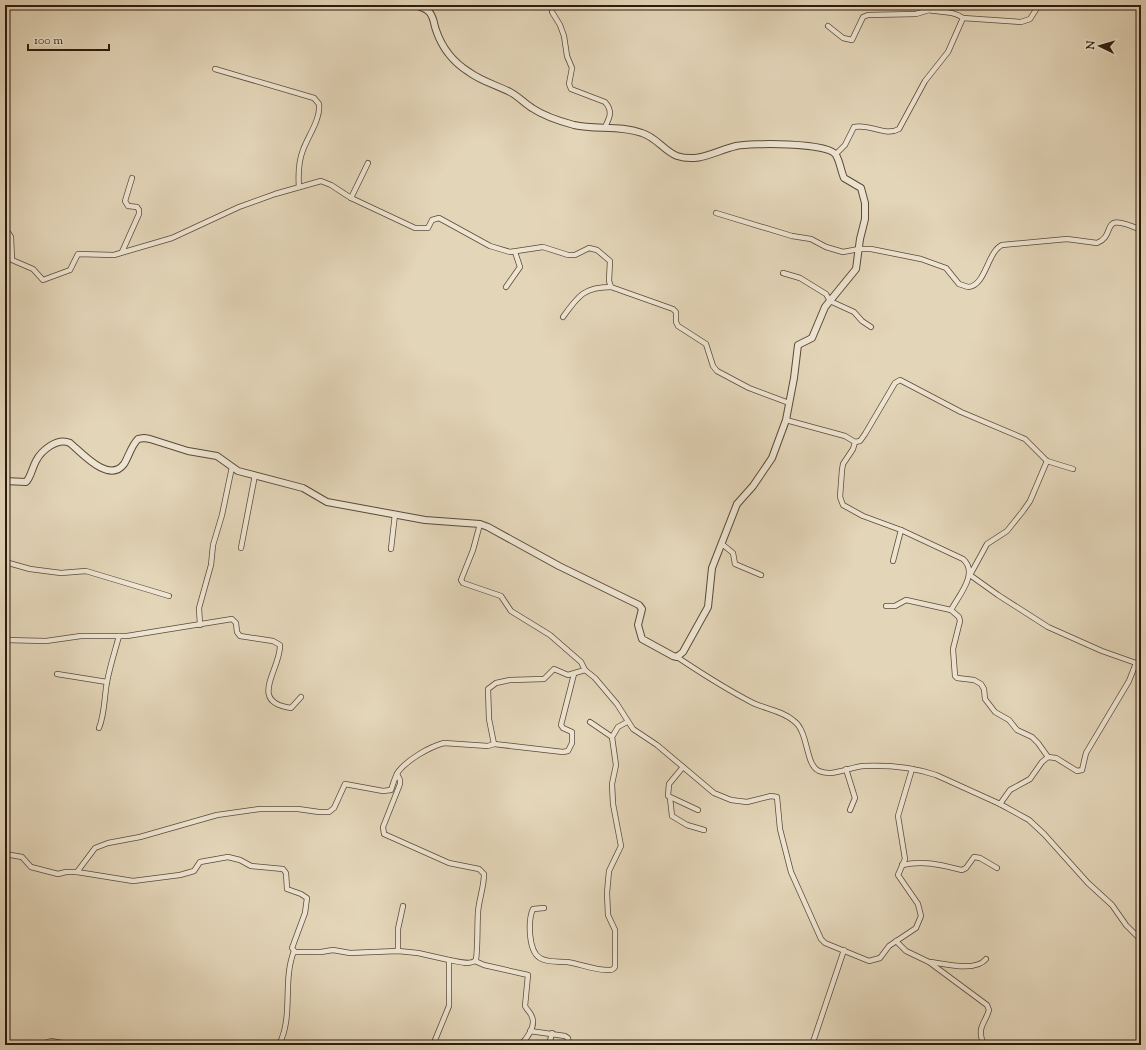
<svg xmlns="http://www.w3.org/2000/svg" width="1146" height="1050" viewBox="0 0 1146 1050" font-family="'Sorts Mill Goudy',serif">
<rect width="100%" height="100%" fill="#e3d5b8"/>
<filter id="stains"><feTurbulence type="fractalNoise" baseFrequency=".005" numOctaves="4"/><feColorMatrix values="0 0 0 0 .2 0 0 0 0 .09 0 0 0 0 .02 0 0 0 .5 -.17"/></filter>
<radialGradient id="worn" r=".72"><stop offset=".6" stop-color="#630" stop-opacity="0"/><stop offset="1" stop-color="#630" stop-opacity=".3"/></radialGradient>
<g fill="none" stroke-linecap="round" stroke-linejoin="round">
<g stroke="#5b4a38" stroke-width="6">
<g id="minor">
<path d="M917,5c13,10 33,3 46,13"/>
<path d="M552,12l8,13 4,11 3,20 5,12 -3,16 2,5 34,13c8,9 5,15 0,25"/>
<path d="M828,26l15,12 9,2 11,-23 5,-2 48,-1 13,-4"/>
<path d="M215,69l99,29 5,6c2,15 -11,32 -16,46 -5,13 -5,24 -4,37"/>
<path d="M836,154l9,-9 9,-18c15,-4 31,10 45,2l26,-48 23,-29 15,-34 58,4 9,-3 9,-14"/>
<path d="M351,198l17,-35"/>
<path d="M716,213l76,23 19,3 15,8 17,5 16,-3h12l50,10 25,9 13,16 9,3c18,-1 19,-35 34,-42l65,-6 30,4c21,-8 0,-33 44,-13"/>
<path d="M5,228l6,9 1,23 21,9 10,11 27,-10 8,-16 36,1 58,-17 67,-31 36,-13 46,-13 10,4 20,13 64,30h13l4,-8 7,-2 51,28 20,6 33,-5 25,8h7l14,-7 8,2 13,11 -1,20 2,6 62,22 3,3v10l2,4 28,18 7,22 4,5 32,17 40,15"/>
<path d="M122,252l17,-38v-4l-2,-3 -9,-1 -3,-5 7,-23"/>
<path d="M783,273l17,5 26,16 4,7 24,11 8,9 9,6"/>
<path d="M506,287l14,-20 -5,-15"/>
<path d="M563,317c15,-21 21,-30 48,-30"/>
<path d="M786,420l59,16 10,6 -2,7 -10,15 -1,6 -2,27 3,8 20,11 38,14 62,29c16,14 -4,36 -12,51l-45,-10 -11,6h-9"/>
<path d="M855,442l5,-1 5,-7 30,-51 5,-3 61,32 64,27 22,22 26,8"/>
<path d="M1047,461l-17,40 -7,10 -16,20 -20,13 -17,31 28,20 50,32 54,24 34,12h5"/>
<path d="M480,524l-7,26 -12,30 2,3 38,13 10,15 39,24 31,27 4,8 10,8 22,26 16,25 24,16 57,48 17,7 16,2 24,-6 6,1 3,32 11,43 30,67 4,4 44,18 11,-3 9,-12 27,-18 5,-12 -3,-12 -20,-29 7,-16 -7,-43 14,-47"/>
<path d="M722,544l11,9 2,11 26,11"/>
<path d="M241,548l14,-73"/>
<path d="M391,549l4,-35"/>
<path d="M893,561l8,-31"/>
<path d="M5,562l25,7 31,4 25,-2 83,25"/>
<path d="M951,610l8,7 1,4 -7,28 2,27 2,2 17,2 7,4 3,5 1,10 10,13 14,8 8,10 15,7 6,6 10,14"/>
<path d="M200,625l-1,-17 12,-43 2,-20 9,-30 10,-48"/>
<path d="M5,640l41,1 35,-5h46l105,-17 4,4 1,9 3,4 33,5 7,4c1,24 -33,57 11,63l10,-11"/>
<path d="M677,657c24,16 49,32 76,46 13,6 30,8 41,18 15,11 11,44 25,50 14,6 30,-4 45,-5 24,-1 48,1 72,9l64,29 29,16 15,14 44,49 24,22 14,20 15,15"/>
<path d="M57,674l50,8"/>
<path d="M590,722l22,15"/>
<path d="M99,728c6,-15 5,-30 8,-46 3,-16 8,-31 12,-46"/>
<path d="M494,744l69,8 5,-1 4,-8v-11l-9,-4 -2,-3 13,-51"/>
<path d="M683,767l-14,17 -1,12 30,14"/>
<path d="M846,769l9,29 -5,12"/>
<path d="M397,774l3,6v4l-17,43 1,7 65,29 30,6 5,5c0,13 -5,25 -6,38 -1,16 0,32 -2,48 -6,6 -19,1 -27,0"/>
<path d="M670,798l2,18 15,9 17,5"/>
<path d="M1000,804l10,-14 20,-11 12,-17 6,-5 8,1 21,13 5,-1 4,-17 43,-72 7,-18"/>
<path d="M5,854l17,3 9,10 27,7 8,-2h11l56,9 47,-6 14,-4 6,-9 28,-5 12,3 11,6 32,3 3,4 1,16 14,5 6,4 -2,15 -13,35 3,4h26l12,-2 17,3 48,-2 20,2 31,7v46l-16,39"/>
<path d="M902,865c22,-5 39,0 60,5l4,-2 8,-11 6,1 17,10"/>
<path d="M77,872l18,-24 13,-5 32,-6 77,-22 43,-6h38l21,3h10l5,-4 11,-24 38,7 8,-1c2,-6 4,-13 7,-18 9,-12 31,-25 46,-29l44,3 6,-2 -5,-25 -1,-30 8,-6 14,-3 34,-1 10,-10 14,6 17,-5"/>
<path d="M544,908l-11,1c-5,11 -5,42 7,49 8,5 19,3 27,4 14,2 29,9 43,8 3,0 3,-1 5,-3v-37l-7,-15 -1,-22 2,-22 12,-25 -8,-42 -1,-20 4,-19 -4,-28 6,-10 9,-5"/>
<path d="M896,941l10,10 23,11 58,43 2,5c-4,14 -13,17 -5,35"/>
<path d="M398,951v-22l5,-23"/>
<path d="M475,961l9,4 44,10 -3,31c2,4 6,7 7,11 4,9 -5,22 -12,28"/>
<path d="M931,962c14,2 45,10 55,-3"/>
<path d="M530,1031l35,5 3,2 1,7"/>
<path d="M39,1045l12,-4 22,4"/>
<path d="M279,1045c15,-30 3,-63 15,-94"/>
<path d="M549,1045l3,-12"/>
<path d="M812,1045l32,-95"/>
</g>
</g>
<g stroke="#5b4a38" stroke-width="8">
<path id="tertiary" d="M5,481l21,1c5,-5 6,-14 10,-21 5,-10 21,-24 34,-18 12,10 39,41 54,21 5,-8 7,-18 14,-25l6,-1 6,1 38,12 29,5 21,15 65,17 24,14 98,18 55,4 8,3 71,39 80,39 3,4 -4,16 4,14 31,17 4,1 6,-5 25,-45 4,-39 25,-64 16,-18 19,-28 14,-38 8,-42 4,-33 14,-7 13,-31 31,-38 4,-30 5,-20v-16l-4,-15 -17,-10c-3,-7 -4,-16 -8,-23 -8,-13 -85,-12 -100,-9 -21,5 -37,17 -59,10 -13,-5 -21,-19 -35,-23 -22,-8 -46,-3 -68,-8 -15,-4 -30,-9 -42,-17 -8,-5 -14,-12 -22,-16 -14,-7 -29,-11 -41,-20 -16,-10 -27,-24 -33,-42 -2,-5 -2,-12 -6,-17 -3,-5 -10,-6 -15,-8"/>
</g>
<use href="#minor" stroke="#ede4d1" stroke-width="4.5"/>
<use href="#tertiary" stroke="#ede4d1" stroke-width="6"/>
</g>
<rect width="1146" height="1050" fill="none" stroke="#e3d5b8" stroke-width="20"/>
<rect x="6" y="6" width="1134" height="1038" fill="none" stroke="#2e1b0e" stroke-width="2"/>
<rect x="10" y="10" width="1126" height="1030" fill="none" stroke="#2e1b0e"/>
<g transform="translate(1100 46) rotate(275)" stroke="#ede4d1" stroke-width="3" paint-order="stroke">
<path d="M0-3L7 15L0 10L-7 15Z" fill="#2e1b0e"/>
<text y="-6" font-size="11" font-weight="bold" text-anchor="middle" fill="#2e1b0e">N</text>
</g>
<path d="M28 44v6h81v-6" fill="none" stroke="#2e1b0e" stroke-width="2"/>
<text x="34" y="44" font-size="12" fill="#2e1b0e" stroke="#ede4d1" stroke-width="3" paint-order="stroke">100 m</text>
<rect width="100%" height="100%" filter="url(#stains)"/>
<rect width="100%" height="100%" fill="url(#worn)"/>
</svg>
